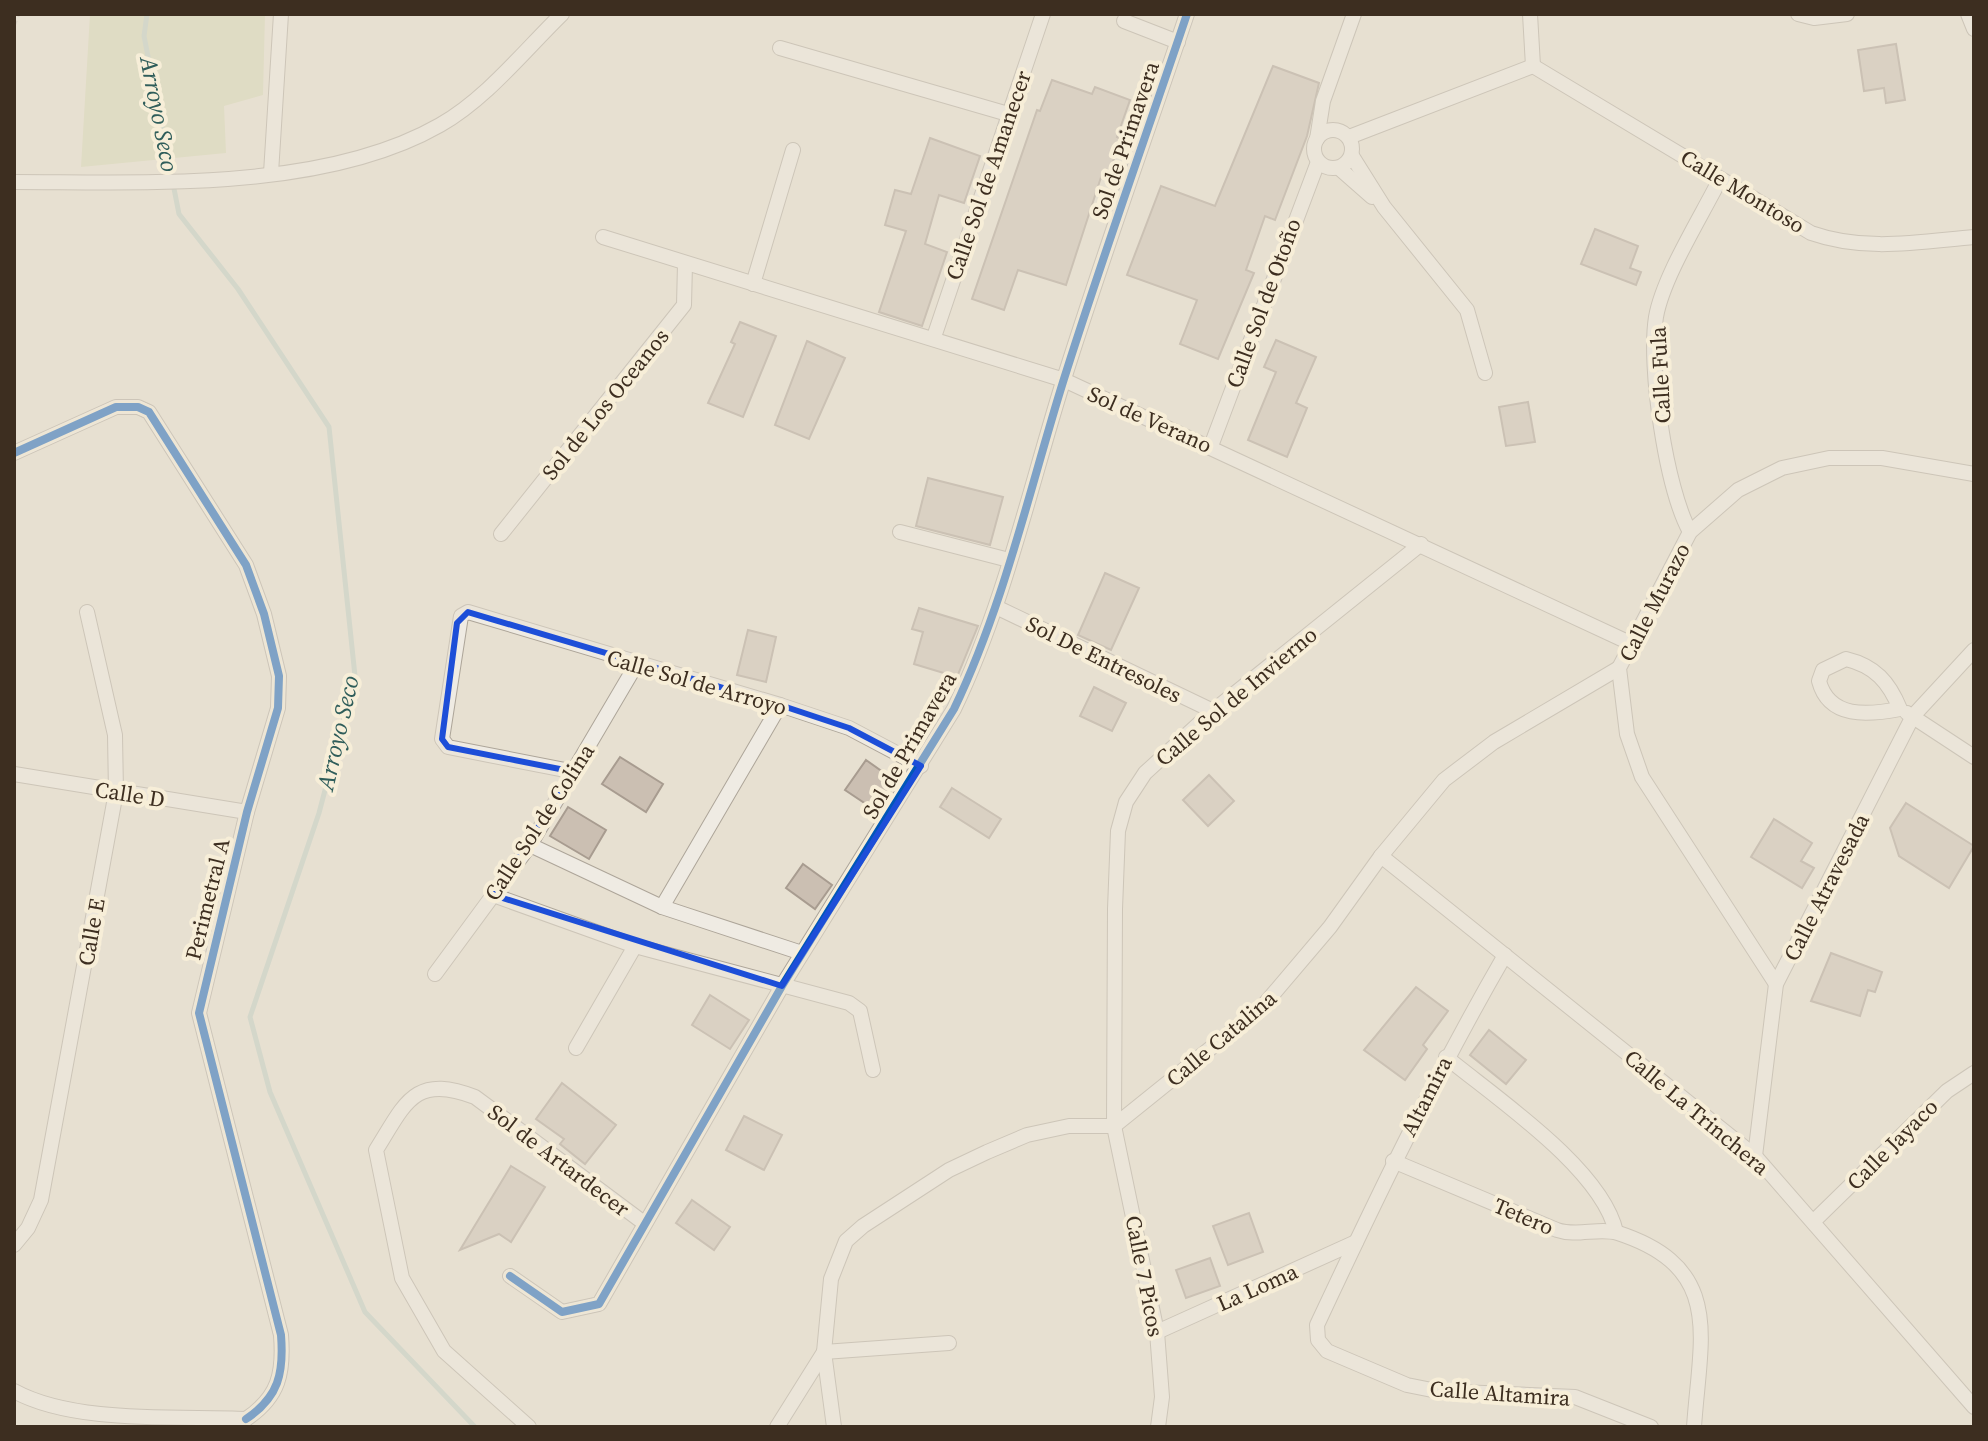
<svg xmlns="http://www.w3.org/2000/svg" width="1988" height="1441" viewBox="0 0 1988 1441" font-family="'Source Serif 4',serif">
<rect width="100%" height="100%" fill="#e7e0d1"/>
<path fill="#d6d7b3" d="M90,14h175l-2,81 -39,11 2,47 -145,14z"/>
<g fill="none" stroke-linecap="round" stroke-linejoin="round">
<path stroke="#bcccc2" stroke-width="5" d="M147,14l-3,22 35,178 59,75 91,138 26,249 -36,137 -69,204 20,75 95,220 110,115"/>
</g>
<g fill="#cbbfb2" stroke="#a89c90" stroke-width="2">
<path d="M1896,44l9,56 -19,3 -2,-15 -20,3 -6,-41z"/>
<path d="M1273,66l46,17 -12,53 -32,84 -10,-4 -19,54 8,3 -36,86 -38,-15 17,-44 -70,-25 34,-89 54,20z"/>
<path d="M1052,80l40,14 3,-7 35,13 -13,37 4,2 -12,34 -6,-2 -37,114 -48,-15 -14,40 -32,-11 65,-189 3,1z"/>
<path d="M930,138l50,18 -16,47 -25,-8 -14,49 22,8 -25,74 -43,-14 27,-81 -21,-6 10,-35 16,4z"/>
<path d="M1595,229l43,17 -8,22 11,4 -5,13 -55,-21z"/>
<path d="M740,322l36,14 -33,81 -35,-14 27,-59 -4,-2z"/>
<path d="M1276,340l40,17 -20,46 11,5 -20,49 -39,-17 28,-68 -12,-5z"/>
<path d="M807,341l38,17 -36,81 -34,-14z"/>
<path d="M1528,402l7,40 -29,4 -7,-39z"/>
<path d="M928,478l75,19 -13,48 -74,-19z"/>
<path d="M1105,573l34,15 -28,62 -33,-15z"/>
<path d="M919,608l59,18 -21,51 -43,-13 9,-32 -11,-3z"/>
<path d="M748,630l28,7 -10,45 -29,-7z"/>
<path d="M1094,687l32,16 -14,28 -32,-15z"/>
<path d="M620,757l43,27 -17,28 -44,-28z"/>
<path d="M866,760l31,22 -19,30 -33,-22z"/>
<path d="M1209,775l25,26 -26,25 -25,-26z"/>
<path d="M952,788l49,31 -12,19 -49,-31z"/>
<path d="M1906,803l68,43 -25,42 -50,-32 -9,-28z"/>
<path d="M568,807l38,23 -17,29 -39,-23z"/>
<path d="M1774,819l38,24 -11,18 13,7 -12,20 -51,-31z"/>
<path d="M803,864l29,21 -17,24 -29,-21z"/>
<path d="M1831,953l51,19 -7,20 -7,-2 -8,26 -49,-15z"/>
<path d="M1416,987l32,24 -25,34 4,4 -22,31 -41,-30z"/>
<path d="M710,995l39,25 -19,29 -38,-24z"/>
<path d="M1489,1030l37,30 -20,24 -36,-29z"/>
<path d="M562,1083l54,42 -31,39 -25,-20 4,-5 -28,-20z"/>
<path d="M744,1116l38,19 -18,35 -38,-20z"/>
<path d="M511,1166l34,21 -34,55 -12,-8 -39,16z"/>
<path d="M692,1200l38,27 -16,23 -38,-27z"/>
<path d="M1249,1213l14,39 -35,13 -15,-39z"/>
<path d="M1210,1258l10,28 -34,12 -10,-28z"/>
</g>
<g fill="none" stroke-linecap="round" stroke-linejoin="round">
<g stroke="#ada599" stroke-width="16">
<g id="minor">
<path d="M1530,14l3,52"/>
<path d="M1798,14l16,4 33,-4"/>
<path d="M1968,14l6,15"/>
<path d="M1124,21l54,21"/>
<path d="M780,48l228,66"/>
<path d="M1533,66l278,167c54,19 107,9 163,4"/>
<circle cx="1333" cy="149" r="19"/>
<path d="M1349,137l184,-71"/>
<path d="M1317,139l6,-38 31,-87"/>
<path d="M1352,156l32,51 83,103 18,63"/>
<path d="M1339,168l33,29"/>
<path d="M271,173l10,-159"/>
<path d="M14,182c131,0 309,10 426,-57 46,-26 84,-74 122,-111"/>
<path d="M603,237l461,143 566,263"/>
<path d="M753,284l40,-134"/>
<path d="M934,337l109,-323"/>
<path d="M1211,446l107,-284"/>
<path d="M14,453l102,-46h22l11,5 97,153 18,49 15,62 -1,32 -31,104 -48,201 82,322c3,38 -2,62 -35,84"/>
<path d="M900,532l109,28"/>
<path d="M1690,532c-24,-44 -42,-165 -34,-215 7,-40 45,-100 64,-138"/>
<path d="M501,534l183,-229 1,-41"/>
<path d="M996,607l217,104"/>
<path d="M1846,659c29,7 43,23 54,50 -32,6 -71,10 -81,-28l4,-11z"/>
<path d="M1907,713l67,44"/>
<path d="M575,772l-127,-25 -6,-8 19,-123 7,-4 312,93 69,23 72,38"/>
<path d="M14,774l233,38"/>
<path d="M530,845l132,62 140,46"/>
<path d="M1381,856l374,300 219,251"/>
<path d="M493,895l142,51 214,57 11,8 13,59"/>
<path d="M662,907l118,-202"/>
<path d="M1505,955c-70,121 -129,244 -188,370l1,15 9,11 80,34 30,6 138,6 76,30"/>
<path d="M435,974l95,-129 106,-180"/>
<path d="M1776,984l-134,-207 -15,-43 -8,-66 71,-136 48,-42 44,-22 47,-10h53l92,16"/>
<path d="M576,1048l59,-102"/>
<path d="M1446,1057c50,41 156,112 170,175"/>
<path d="M1755,1156l21,-172 137,-268 61,-66"/>
<path d="M1393,1161l164,69c20,7 42,-3 61,3 107,35 82,104 76,194"/>
<path d="M1815,1220l132,-129 27,-18"/>
<path d="M14,1245l14,-17 13,-28 75,-408 -1,-57 -28,-123"/>
<path d="M510,1276l52,36 37,-8 183,-318 172,-277c50,-104 75,-218 109,-327 39,-124 83,-246 124,-368"/>
<path d="M1157,1332l199,-90"/>
<path d="M824,1352l125,-9"/>
<path d="M14,1391c60,33 163,25 232,28"/>
<path d="M529,1427l-85,-76 -42,-73 -26,-128c29,-46 38,-77 99,-53l169,126"/>
<path d="M777,1427l47,-75"/>
<path d="M834,1427l-10,-75 7,-73 15,-38 17,-15 86,-56 38,-18 40,-17 42,-9h45l149,-120 67,-79 51,-71 63,-76 50,-38 125,-74"/>
<path d="M1158,1427l4,-30 -5,-65 -43,-206 1,-217 3,-78 8,-29 19,-29 68,-62 208,-167"/>
</g>
</g>
<path stroke="#c8c2b9" stroke-width="3" stroke-dasharray="6 4" stroke-linecap="butt" d="M14,26l5,-12"/>
<use href="#minor" stroke="#efebe3" stroke-width="14"/>
<g stroke="#f7eed8" stroke-width="13">
<g id="cycleway">
<path d="M14,453l102,-46h22l11,5 97,153 18,49 15,62 -1,32 -31,104 -48,201 82,322c3,38 -2,62 -35,84"/>
<path d="M510,1276l52,36 37,-8 183,-318 172,-277c50,-104 75,-218 109,-327 39,-124 83,-246 124,-368"/>
</g>
</g>
<use href="#cycleway" stroke="#0057b8" stroke-width="8"/>
</g>
<path d="M0 0H1988V1441H0ZM468,612l312,93 69,23 72,38 -139,220 -289,-91 82,-123 -127,-25 -6,-8 15,-116z" fill="#e7e0d1" fill-opacity=".55" fill-rule="evenodd"/>
<path fill="none" stroke="#1d4ed8" stroke-width="6" stroke-linejoin="round" d="M468,612l312,93 69,23 72,38 -139,220 -289,-91 82,-123 -127,-25 -6,-8 15,-116z"/>
<g text-anchor="middle" stroke-width="8" stroke-linejoin="round" paint-order="stroke">
<g font-size="22" fill="#3d2e20" stroke="#f7eed8">
<text transform="translate(1125 140) rotate(-71)" y="8">Sol de Primavera</text>
<text transform="translate(988 175) rotate(-71)" y="8">Calle Sol de Amanecer</text>
<text transform="translate(1743 191) rotate(31)" y="8">Calle Montoso</text>
<text transform="translate(1263 303) rotate(-70)" y="8">Calle Sol de Otoño</text>
<text transform="translate(1660 375) rotate(-93)" y="8">Calle Fula</text>
<text transform="translate(605 404) rotate(-51)" y="8">Sol de Los Oceanos</text>
<text transform="translate(1150 419) rotate(24)" y="8">Sol de Verano</text>
<text transform="translate(1654 602) rotate(-63)" y="8">Calle Murazo</text>
<text transform="translate(1104 659) rotate(26)" y="8">Sol De Entresoles</text>
<text transform="translate(697 682) rotate(16)" y="8">Calle Sol de Arroyo</text>
<text transform="translate(1236 696) rotate(-40)" y="8">Calle Sol de Invierno</text>
<text transform="translate(909 745) rotate(-60)" y="8">Sol de Primavera</text>
<text transform="translate(130 794) rotate(9)" y="8">Calle D</text>
<text transform="translate(539 822) rotate(-57)" y="8">Calle Sol de Colina</text>
<text transform="translate(1826 887) rotate(-63)" y="8">Calle Atravesada</text>
<text transform="translate(207 899) rotate(-76)" y="8">Perimetral A</text>
<text transform="translate(91 932) rotate(-80)" y="8">Calle E</text>
<text transform="translate(1221 1038) rotate(-40)" y="8">Calle Catalina</text>
<text transform="translate(1426 1096) rotate(-63)" y="8">Altamira</text>
<text transform="translate(1697 1112) rotate(40)" y="8">Calle La Trinchera</text>
<text transform="translate(1892 1144) rotate(-45)" y="8">Calle Jayaco</text>
<text transform="translate(559 1160) rotate(37)" y="8">Sol de Artardecer</text>
<text transform="translate(1524 1216) rotate(23)" y="8">Tetero</text>
<text transform="translate(1145 1276) rotate(79)" y="8">Calle 7 Picos</text>
<text transform="translate(1257 1287) rotate(-24)" y="8">La Loma</text>
<text transform="translate(1500 1393) rotate(4)" y="8">Calle Altamira</text>
</g>
<g font-size="24" font-style="italic" fill="#2f5d5a" stroke="#f7eed8">
<text transform="translate(159 114) rotate(79)" y="8">Arroyo Seco</text>
<text transform="translate(338 733) rotate(-77)" y="8">Arroyo Seco</text>
</g>
</g>
<rect width="1988" height="1441" fill="none" stroke="#3d2e20" stroke-width="32"/>
</svg>
